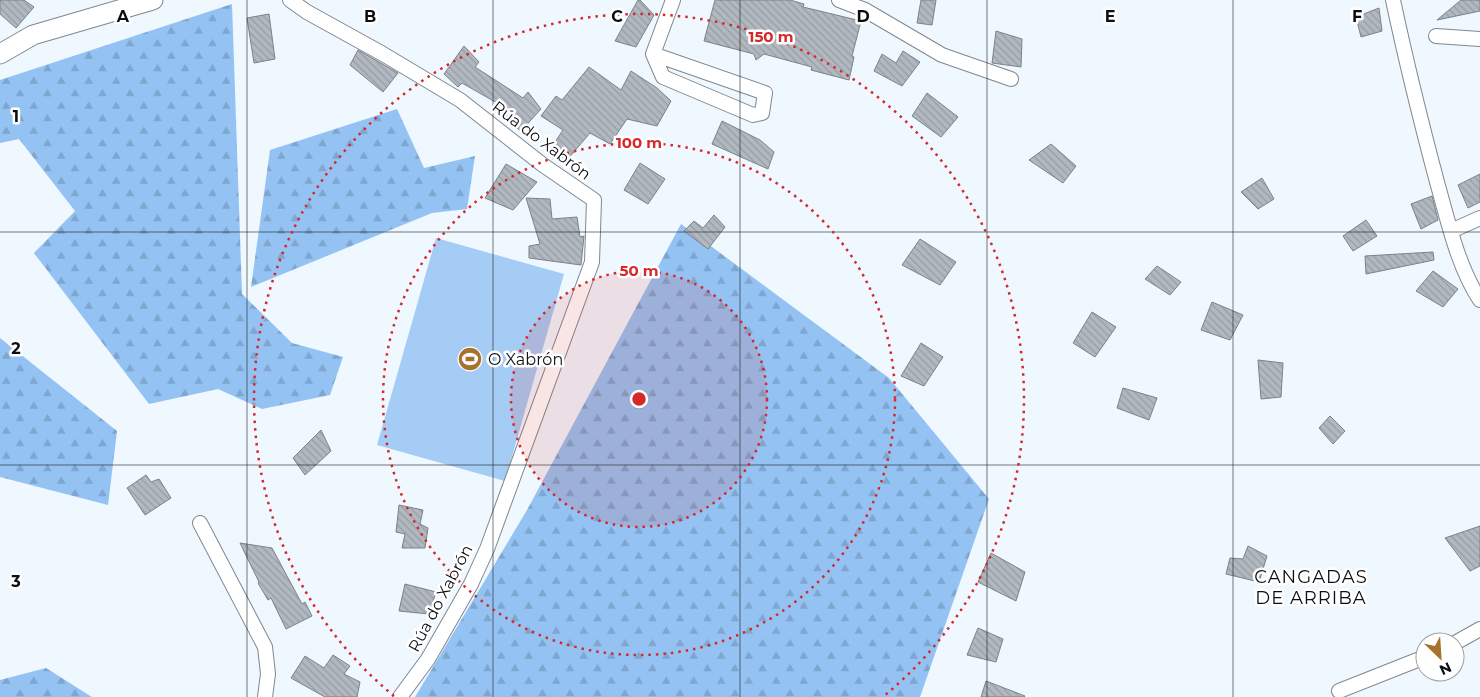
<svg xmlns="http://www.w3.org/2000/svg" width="1480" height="697" viewBox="0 0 1480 697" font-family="Montserrat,sans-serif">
<defs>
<pattern id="forest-firs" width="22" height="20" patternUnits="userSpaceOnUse" patternTransform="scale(1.25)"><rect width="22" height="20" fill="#94c3f3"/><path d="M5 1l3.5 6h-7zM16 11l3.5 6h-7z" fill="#7ea6cf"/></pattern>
<pattern id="building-back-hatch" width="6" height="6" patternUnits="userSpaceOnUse" patternTransform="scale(1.25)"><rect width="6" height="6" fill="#b1b8c0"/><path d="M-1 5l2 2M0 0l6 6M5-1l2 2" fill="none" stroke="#979da4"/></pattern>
</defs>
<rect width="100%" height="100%" fill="#eff7ff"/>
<g fill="url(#forest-firs)">
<path d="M232,4l10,290 50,49 51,14 -13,38 -68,14 -44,-20 -69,15 -115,-151 41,-42 -56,-72 -19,4v-63z"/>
<path d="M397,109l27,59 51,-12 -8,53 -35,4 -181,74 19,-137z"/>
<path d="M681,224l208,154 100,121 -69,198h-505l112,-187z"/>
<path d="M0,338l117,93 -9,74 -108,-28z"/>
<path d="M46,668l46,29h-92v-17z"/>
</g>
<path fill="#a5ccf5" d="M436,238l128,36 -59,207 -128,-36z"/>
<g fill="url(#building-back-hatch)" stroke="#7b8289">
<path d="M0,0h24l10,7 -18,21 -16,-14z"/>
<path d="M638,0h2l14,15 -18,32 -21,-6z"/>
<path d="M715,0h75l14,4 -1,3 58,14 -9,35 2,1 -5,23 -38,-10 1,-3 -48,-13 -8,6 -2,-6 -50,-13z"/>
<path d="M921,0h15l-4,25 -15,-2z"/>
<path d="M1461,0h19v11l-43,9z"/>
<path d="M1379,8l3,23 -21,6 -5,-20z"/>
<path d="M269,14l6,45 -21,4 -7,-45z"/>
<path d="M996,31l26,8 -1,28 -29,-4z"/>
<path d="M464,46l15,16 -4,5 48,31 5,-6 13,17 -20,22 -17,-13 7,-7 -49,-28 -4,4 -14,-13z"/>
<path d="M358,50l40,23 -15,19 -33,-27z"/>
<path d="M903,51l17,11 -18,24 -28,-15 8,-17 14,9z"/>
<path d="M589,67l32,23 10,-19 26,17 14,13 -14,25 -30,-7 -17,25 -20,-11 -23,27 -18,-9 14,-21 -22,-14 15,-20 6,4z"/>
<path d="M927,93l31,24 -17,20 -29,-21z"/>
<path d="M722,121l38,19 14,12 -6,17 -56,-25z"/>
<path d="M1051,144l25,22 -13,17 -34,-23z"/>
<path d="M640,163l25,16 -17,25 -24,-14z"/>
<path d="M506,164l31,18 -24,28 -28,-12z"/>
<path d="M1480,174v28l-12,6 -10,-23z"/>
<path d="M1262,178l12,21 -16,10 -17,-17z"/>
<path d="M1432,196l6,24 -17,9 -10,-25z"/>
<path d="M526,198l24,1 2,20 25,-2 3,20 4,-1 -3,29 -52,-7v-12l11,-2z"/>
<path d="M714,215l11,12 -17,22 -24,-18 10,-10 9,7z"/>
<path d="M1366,220l11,16 -24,15 -10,-15z"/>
<path d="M920,239l36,23 -16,23 -38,-20z"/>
<path d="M1433,252l1,8 -68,14 -1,-18z"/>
<path d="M1157,266l24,16 -11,13 -25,-16z"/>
<path d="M1433,271l25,18 -15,18 -27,-16z"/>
<path d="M1212,302l31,13 -13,25 -29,-10z"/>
<path d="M1092,312l24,15 -21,30 -22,-14z"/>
<path d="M921,343l22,14 -19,29 -23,-10z"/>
<path d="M1258,360l25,3 -2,34 -20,2z"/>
<path d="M1123,388l34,10 -8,22 -32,-12z"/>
<path d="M1330,416l15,15 -12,13 -14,-16z"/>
<path d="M321,430l10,21 -26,24 -12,-17z"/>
<path d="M146,475l5,7 8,-3 12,19 -26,17 -18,-27z"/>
<path d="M399,505l24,5 -3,14 8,4 -3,20h-23l3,-14 -9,-2z"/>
<path d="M1480,526v40l-10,5 -25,-33z"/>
<path d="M240,543l32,5 30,56 3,-2 7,14 -26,13 -15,-31 -3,2 -10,-17 1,-1z"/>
<path d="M1248,546l19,10 -8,26 -33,-8 4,-16 13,1z"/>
<path d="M991,553l34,19 -9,29 -38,-19z"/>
<path d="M405,584l31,8 -7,22 -30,-3z"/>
<path d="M978,628l25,11 -7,23 -29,-7z"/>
<path d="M333,655l17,11 -6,8 16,8 -3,15h-32l-34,-19 14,-22 19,12z"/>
<path d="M986,681l39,15 -1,1h-43z"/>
</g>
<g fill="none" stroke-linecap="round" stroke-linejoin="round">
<g stroke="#80878e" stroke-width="16">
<g id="street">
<path d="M290,0l17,12 76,42 77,46 83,65 51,35 -2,62 -105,287 -16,35 -43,75 -28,38"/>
<path d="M839,0l26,10 77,45 69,24"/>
<path d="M1393,0c13,61 28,122 44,182 11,39 21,85 43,118"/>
<path d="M1436,36l44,3"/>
<path d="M653,54l112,39 -3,20 -9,2 -90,-38 -10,-23 20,-54"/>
<path d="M1451,231l29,-13"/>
<path d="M200,523l65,124 3,27 -3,23"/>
<path d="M1455,643l25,-14"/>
<path d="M1339,691l86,-34"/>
</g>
</g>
<g stroke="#80878e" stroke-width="21">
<path id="secondary" d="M0,54l33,-19 120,-35"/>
</g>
<use href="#street" stroke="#fff" stroke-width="14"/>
<use href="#secondary" stroke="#fff" stroke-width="19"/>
</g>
<path fill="none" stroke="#0c0e11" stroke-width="1" stroke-opacity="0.55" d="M247,0v697M493,0v697M740,0v697M987,0v697M1233,0v697M0,232h1480M0,465h1480"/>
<circle cx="639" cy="399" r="128" fill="#d62828" fill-opacity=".12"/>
<g fill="none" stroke="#d62828" stroke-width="2.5" stroke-dasharray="2.5 5">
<circle cx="639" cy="399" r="128"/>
<circle cx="639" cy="399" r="256"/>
<path d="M394 696A385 385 0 1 1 884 696"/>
</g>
<defs>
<g id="stadium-disc" transform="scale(1.25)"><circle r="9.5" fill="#a7722c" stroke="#fff"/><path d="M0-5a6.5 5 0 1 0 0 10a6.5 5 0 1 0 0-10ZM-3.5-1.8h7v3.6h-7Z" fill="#fff"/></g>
</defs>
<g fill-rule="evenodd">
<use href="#stadium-disc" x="470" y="359"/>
</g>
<g text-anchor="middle" stroke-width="5" stroke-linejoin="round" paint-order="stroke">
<g font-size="16" fill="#0c0e11" stroke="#fff">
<text transform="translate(542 140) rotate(37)" y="6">Rúa do Xabrón</text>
<text transform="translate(440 598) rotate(-62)" y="6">Rúa do Xabrón</text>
</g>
<g font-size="16" fill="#0c0e11" stroke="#fff" text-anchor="start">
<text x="488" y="365">O Xabrón</text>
</g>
<g font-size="18" letter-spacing="1" fill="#0c0e11" stroke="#fff">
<text x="1311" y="583">CANGADAS<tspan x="1311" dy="21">DE ARRIBA</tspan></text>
</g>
</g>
<g font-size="16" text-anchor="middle" font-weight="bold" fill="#0c0e11" stroke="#fff" stroke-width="5" stroke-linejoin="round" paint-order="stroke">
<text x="123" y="22">A</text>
<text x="370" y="22">B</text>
<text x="617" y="22">C</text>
<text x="863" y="22">D</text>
<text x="1110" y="22">E</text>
<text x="1357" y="22">F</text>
<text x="16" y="122">1</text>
<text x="16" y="354">2</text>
<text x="16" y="587">3</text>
</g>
<circle cx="639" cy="399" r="8" fill="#d62828" stroke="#fff" stroke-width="2.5"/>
<g font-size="15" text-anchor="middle" font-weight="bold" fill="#d62828" stroke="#fff" stroke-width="5" stroke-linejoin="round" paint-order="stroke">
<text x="771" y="42">150 m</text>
<text x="639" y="148">100 m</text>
<text x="639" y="276">50 m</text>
</g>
<g transform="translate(1440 657) rotate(155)"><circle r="24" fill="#ffffff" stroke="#9e9fa0"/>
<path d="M0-4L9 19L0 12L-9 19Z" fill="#a7722c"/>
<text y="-8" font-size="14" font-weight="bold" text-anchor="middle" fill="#0c0e11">N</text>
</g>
</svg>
